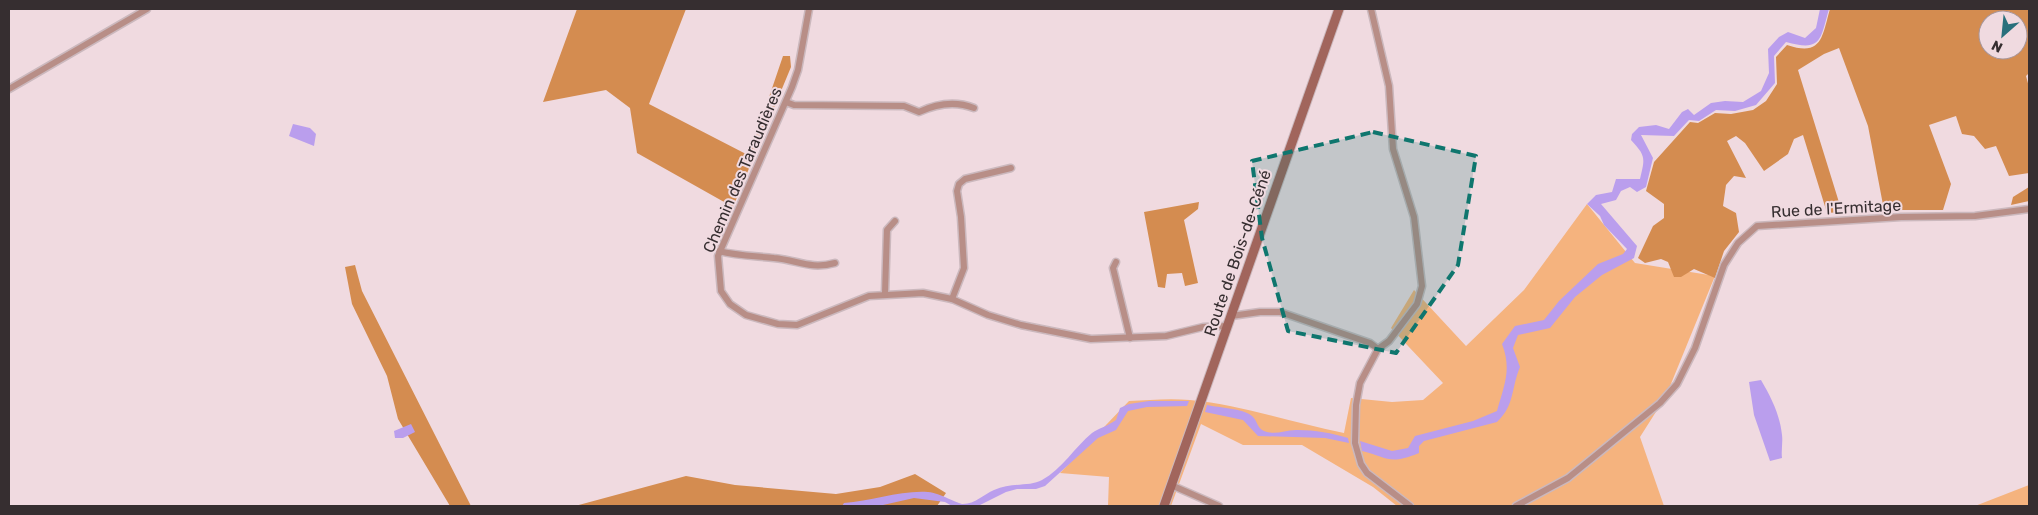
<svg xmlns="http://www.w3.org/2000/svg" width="2038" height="515" viewBox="0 0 2038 515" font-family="Rubik,sans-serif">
<rect width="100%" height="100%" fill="#f0dae0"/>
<g fill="#f5b37e">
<path d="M1587,204l48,59 80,13 -49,120 -26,41 24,69h-267l-24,-19 -71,-42h-59l-42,-21 -30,82h-63l1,-29 -49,-4 69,-72c20,-1 41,-3 61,-1 52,5 103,23 154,33l7,-35 41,4 31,-2 20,-17 -52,-55 23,-38 52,56 58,-56z"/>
<path d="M2029,485v21h-54z"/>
</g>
<g fill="#d48c50" fill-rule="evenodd">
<path d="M577,9h109l-37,95 97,50 6,-7 31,-91h7l1,11 -58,140 -96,-54 -7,-45 -24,-18 -63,12z"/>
<path d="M1830,9h199v64l-3,3 3,11v86l-20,3 -13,-30 -11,3 -11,-13 -12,-2 -6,-18 -27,9 22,59 -8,26h-59l-16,-84 -29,-78 -15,6 -26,16 44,142 -15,1 -24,-78 -9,4 -6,15 -24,17 -19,-28 -9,-7 -9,5 19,37 -12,-2 -8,9 -3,21 13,7 3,19 -15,19 -9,27 -21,-9 -13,8h-7l-6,-15 -7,-3 -16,4 -7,-5 15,-32 11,-8v-14l-18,-13 8,-29 36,-40 8,1 17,-10 16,1 22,-4 13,-9 11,-17 -1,-27 11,-12c35,12 35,-8 43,-36zM1988,20h30v30h-30z"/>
<path d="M2029,187v14l-18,4 2,-8z"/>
<path d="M1199,202l-1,7 -14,11 14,63 -13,3 -3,-13 -15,1 -2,14 -7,-1 -14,-75z"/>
<path d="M355,265l7,26 109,215h-21l-52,-87 -11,-43 -35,-72 -7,-37z"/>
<path d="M915,474l31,19 -9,13h-362l111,-30 49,9 101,9 44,-7z"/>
</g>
<g fill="#ba9eed">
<path d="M1820,9h9c-9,31 -7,43 -43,33l-12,14 1,27 -19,22 -21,6 -19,-1 -17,11 -10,-1 -15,16 -33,-1 12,23 -7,29 -9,5 -7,-5 -9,4 -5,9 -15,4 36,42 -3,12 -32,17 -27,22 -25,31 -32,7 -5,13 7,19c-9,21 -5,38 -23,55l-73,19 -5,5v7c-30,12 -30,5 -57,-2l-2,-10 32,10 16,-3 7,-12 58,-15 24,-10c7,-26 15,-41 5,-67l13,-18 29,-6 15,-19 39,-37 25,-10 4,-5 -23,-24 -4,-9 -13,-12 9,-9 16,-3 4,-13h24c5,-21 6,-23 -9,-39l1,-6 7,-7 17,-2 13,4 13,-17 6,-3 6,6 17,-12 14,-2 18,1 18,-11 8,-18 -1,-24 11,-12 9,-5 17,6 11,-10z"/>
<path d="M293,124l17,4 6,6 -2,12 -25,-10z"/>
<path d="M1761,380c10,17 19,35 21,55 1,8 -1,15 0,23l-12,3 -16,-46 -5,-33z"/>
<path d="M1149,401h40l-2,5 -40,1 -19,4 -12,19 -18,8 -53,48 -9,3h-19l-11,3 -28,14h-26l-7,-4 -31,-4 -31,7 -41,1 2,-3c27,-2 58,-13 84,-11 12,1 30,12 35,12 12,0 21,-10 31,-14 17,-8 36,-3 48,-10 20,-11 33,-33 50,-47 7,-5 16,-7 24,-13l4,-12 9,-4z"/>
<path d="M1207,405c13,3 35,3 45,11 6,5 4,11 12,15 12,5 22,-2 34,-1 17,0 34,3 50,8l1,5 -24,-5 -67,-2 -15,-16 -38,-8z"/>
<path d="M411,424l4,8 -12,6h-8l-1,-7z"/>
</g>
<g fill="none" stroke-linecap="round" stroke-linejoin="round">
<g stroke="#cbb8bd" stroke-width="9">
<g id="street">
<path d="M809,9l-11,61 -6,17 -74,169 3,35 9,13 16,11 32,9 19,1 72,-29 54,-3 29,6 36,16 33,10 70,14 75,-3 37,-9 24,-1"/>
<path d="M1371,9l18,77 4,63 21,68 8,69 -5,18 -28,37 -11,8 -18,34 -4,22 -1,38 6,21 6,9 43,33"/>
<path d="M9,89l138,-80"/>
<path d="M786,102l8,3 110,1 15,6c17,-8 37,-11 55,-4"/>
<path d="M719,251c18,5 37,5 55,7 24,2 36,12 61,5"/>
<path d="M1116,262l-3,6 17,70"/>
<path d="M885,293l2,-63 8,-9"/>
<path d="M952,299l12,-31 -3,-51 -4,-26 2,-7 6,-5 46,-11"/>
<path d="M1231,316l29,-4h20l90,31 8,6"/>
<path d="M1171,485l48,21"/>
<path d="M1516,506l52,-28 92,-75 17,-19 18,-36 29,-83 14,-22 19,-17 144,-9 74,-1 54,-7"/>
</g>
</g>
<g stroke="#cbb8bd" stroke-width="11">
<path id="secondary" d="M1164,506l175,-497"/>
</g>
<use href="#street" stroke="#b88e87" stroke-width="6"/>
<use href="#secondary" stroke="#a1655c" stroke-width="9"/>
</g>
<path fill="#0f766e" fill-opacity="0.2" stroke="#0f766e" stroke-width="4" stroke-dasharray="10 6" stroke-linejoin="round" d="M1373,132l103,24 -18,109 -62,88 -108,-22 -26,-93 -10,-77z"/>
<g text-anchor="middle" stroke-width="4" stroke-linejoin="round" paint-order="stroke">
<g font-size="16" fill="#362e30" stroke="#f0dae0">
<text transform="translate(742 170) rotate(-67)" y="6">Chemin des Taraudières</text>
<text transform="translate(1836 208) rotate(-3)" y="6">Rue de l'Ermitage</text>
<text transform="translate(1237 253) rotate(-71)" y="6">Route de Bois-de-Céné</text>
</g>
</g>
<rect width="2038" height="515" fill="none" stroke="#362e30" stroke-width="20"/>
<g transform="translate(2003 35) rotate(207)"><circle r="24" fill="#f0dae0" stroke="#a6959a"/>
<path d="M0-4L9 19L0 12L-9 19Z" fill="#29707c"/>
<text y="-8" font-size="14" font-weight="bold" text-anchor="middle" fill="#362e30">N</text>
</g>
</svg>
